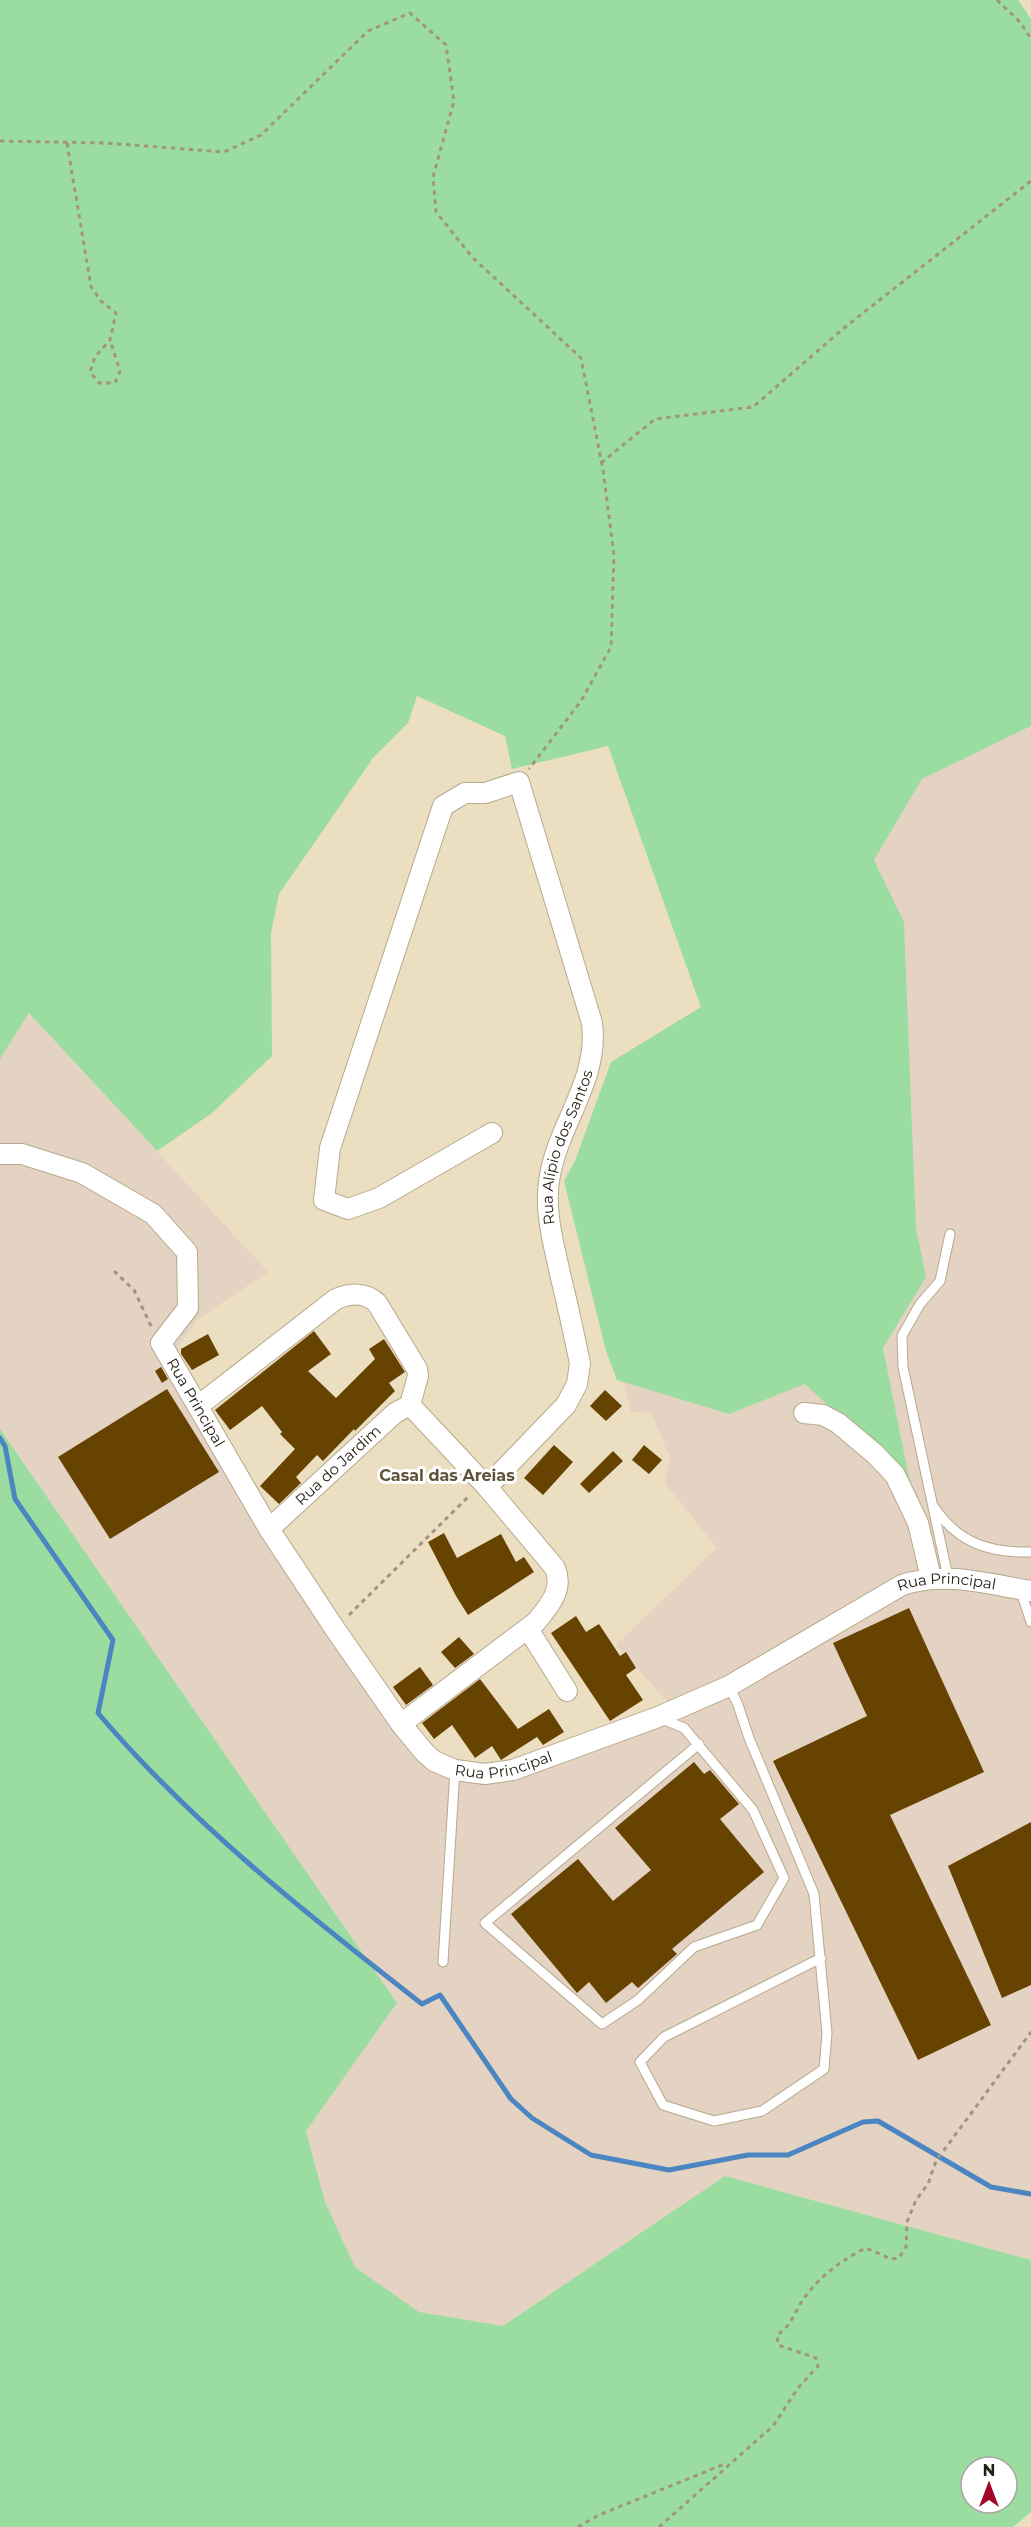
<svg xmlns="http://www.w3.org/2000/svg" width="1031" height="2527" viewBox="0 0 1031 2527" font-family="Montserrat,sans-serif">
<rect width="100%" height="100%" fill="#ecdec1"/>
<path fill="#e4d2c2" d="M1031,726v1534l-306,-84 -222,150 -84,-14 -64,-45 -30,-65 -19,-72 91,-127 -397,-574v-370l29,-46 239,259 -70,47 -20,28 2,17 111,185 110,158 31,39 16,10 28,7h19l35,-11 139,-49 -53,-58 101,-97 -52,-65 5,-25 -18,-45 -21,-1 -8,-31 106,33 76,-30 105,97 -27,-133 43,-72 -10,-49 -12,-305 -30,-62 48,-81z"/>
<g fill="#9bdda1" fill-rule="evenodd">
<path d="M0,0h1018l13,19v707l-109,53 -48,81 30,62 12,305 10,50 -43,71 27,134 -105,-98 -76,30 -112,-34 -11,-29 -42,-170 11,-20 36,-99 90,-55 -93,-261 -96,23 -7,-33 -88,-40 -9,27 -35,35 -94,136 -8,39 1,123 -60,57 -55,38 -128,-138 -29,46z"/>
<path d="M0,1429l397,574 -91,128 19,71 30,65 64,45 84,14 222,-150 306,84v252l-18,15h-1013zM971,2467h36v36h-36z"/>
</g>
<g fill="none" stroke-linecap="round" stroke-linejoin="round">
<path stroke="#4c86c2" stroke-width="5" d="M0,1438l5,8 10,53 98,141 -15,73c92,109 212,204 324,291l18,-9 71,104 21,19 59,37 78,15 79,-15h40l75,-33 15,-1 113,66 40,7"/>
</g>
<g fill="#664300">
<path d="M314,1331l17,23 -23,17 28,27 39,-39 -6,-10 15,-10 21,33 -16,11 6,8 -40,40 -1,-2 -31,32 -6,-6 -21,22 5,6 -22,21 -19,-18 35,-37 -15,-15 2,-2 -20,-26 -32,24 -15,-20z"/>
<path d="M208,1334l11,21 -27,15 -11,-16v-5z"/>
<path d="M161,1367l7,12 -6,4 -7,-12z"/>
<path d="M167,1389l52,83 -109,67 -52,-82z"/>
<path d="M605,1390l17,16 -16,15 -16,-15z"/>
<path d="M554,1445l19,17 -30,33 -19,-17z"/>
<path d="M644,1445l18,15 -13,14 -17,-14z"/>
<path d="M613,1451l10,10 -34,32 -9,-9z"/>
<path d="M444,1533l13,25 44,-24 15,28 8,-5 10,15 -66,43 -12,-19 -28,-54z"/>
<path d="M909,1608l75,164 -94,43 101,210 -73,35 -145,-299 94,-45 -34,-73z"/>
<path d="M576,1616l10,16 13,-8 21,32 6,-4 10,16 -10,7 17,25 -33,21 -59,-88z"/>
<path d="M459,1637l15,17 -19,14 -14,-16z"/>
<path d="M420,1667l13,18 -27,20 -13,-18z"/>
<path d="M480,1679l38,50 31,-20 15,23 -21,13 -6,-8 -36,23 -9,-14 -17,12 -23,-33 -18,14 -12,-16z"/>
<path d="M694,1762l10,12 6,-4 29,34 -19,15 44,53 -92,77 5,5 -39,34 -6,-6 -26,21 -17,-21 -12,11 -66,-79 67,-55 35,42 38,-31 -36,-42z"/>
<path d="M1031,1822v163l-29,13 -54,-132z"/>
</g>
<g fill="none" stroke-linecap="round" stroke-linejoin="round">
<g stroke="#b6a98d" stroke-width="11">
<g id="service">
<path d="M934,1507c24,36 55,46 97,45"/>
<path d="M948,1577l-45,-210 -1,-31 18,-32 20,-23 10,-47"/>
<path d="M1020,1589l11,33"/>
<path d="M729,1686l9,19 11,33 65,156 13,139 -3,36 -62,42 -48,10 -51,-16 -23,-43 24,-25 157,-79"/>
<path d="M660,1718l24,10 69,82 31,68 -27,47 -63,22 -56,53 -36,24 -117,-101 214,-179"/>
<path d="M443,1962l12,-192"/>
</g>
</g>
<g stroke="#b6a98d" stroke-width="22">
<g id="minor">
<path id="s1" d="M0,1154h22l60,19 71,41 34,38 1,56 -27,35 108,186 66,100 66,95 24,29 9,8 21,9 30,4 28,-4 145,-53 71,-31 173,-101c43,-14 85,-1 129,6"/>
<path d="M198,1406l138,-107c14,-6 30,-7 41,4l40,66 1,7 -8,29"/>
<path d="M804,1413l19,2 15,8 37,31 20,21 23,48 13,55"/>
<path id="s2" d="M487,1487l79,-82 11,-21 3,-21c-6,-28 -12,-57 -19,-85 -7,-33 -18,-69 -11,-103 10,-54 49,-95 42,-152l-73,-241 -34,11h-20l-22,13 -113,342 -6,52 24,9 31,-11 113,-65"/>
<path id="s3" d="M269,1529l126,-116 15,-8"/>
<path d="M528,1629l39,62"/>
<path d="M401,1724l135,-102c13,-16 28,-32 19,-54l-68,-81 -77,-82"/>
</g>
</g>
<g stroke="#a0957f" stroke-width="3" stroke-dasharray="4.5 4.5" stroke-linecap="butt">
<path d="M997,0l24,23 10,16"/>
<path d="M0,141l105,2 119,9 37,-17 107,-104 42,-18 36,32 8,56 -21,76 3,35 36,45 109,101 22,112 11,85 -3,92 -30,54 -52,68"/>
<path d="M67,143l24,144 10,14 15,12 -6,27 -15,17 -5,15 9,11h16l5,-12 -10,-31"/>
<path d="M601,463l54,-44 98,-12 91,-79 187,-147"/>
<path d="M114,1271l20,19 17,36"/>
<path d="M349,1615l121,-120"/>
<path d="M578,2527l21,-12 128,-52"/>
<path d="M659,2527l114,-101 25,-38 20,-22 -2,-8 -38,-13 -1,-10c15,-9 18,-25 28,-38 15,-21 38,-38 61,-49l25,11 8,-1 7,-11 1,-25 9,-22 12,-16 8,-23 95,-129"/>
</g>
<use href="#service" stroke="#fff" stroke-width="9"/>
<use href="#minor" stroke="#fff" stroke-width="20"/>
</g>
<g text-anchor="middle" stroke-width="6" stroke-linejoin="round" paint-order="stroke">
<g font-size="15" fill="#252015" stroke="#fff">
<text dy="5" stroke="none"><textPath href="#s2" startOffset="381">Rua Alípio dos Santos</textPath></text>
<text dy="5" stroke="none"><textPath href="#s1" startOffset="387">Rua Principal</textPath></text>
<text dy="5" stroke="none"><textPath href="#s3" startOffset="94">Rua do Jardim</textPath></text>
<text dy="5" stroke="none"><textPath href="#s1" startOffset="1377">Rua Principal</textPath></text>
<text dy="5" stroke="none"><textPath href="#s1" startOffset="891">Rua Principal</textPath></text>
</g>
<g font-size="16" font-weight="bold" fill="#5f533a" stroke="#fff">
<text x="447" y="1481">Casal das Areias</text>
</g>
</g>
<g transform="translate(989 2485)"><circle r="28" fill="#ffffff" stroke="#a8a6a1" stroke-width="1.5"/>
<path d="M0-4.5L10 22L0 15L-10 22Z" fill="#a4062a"/>
<text y="-9" font-size="16" font-weight="bold" text-anchor="middle" fill="#252015">N</text>
</g>
</svg>
